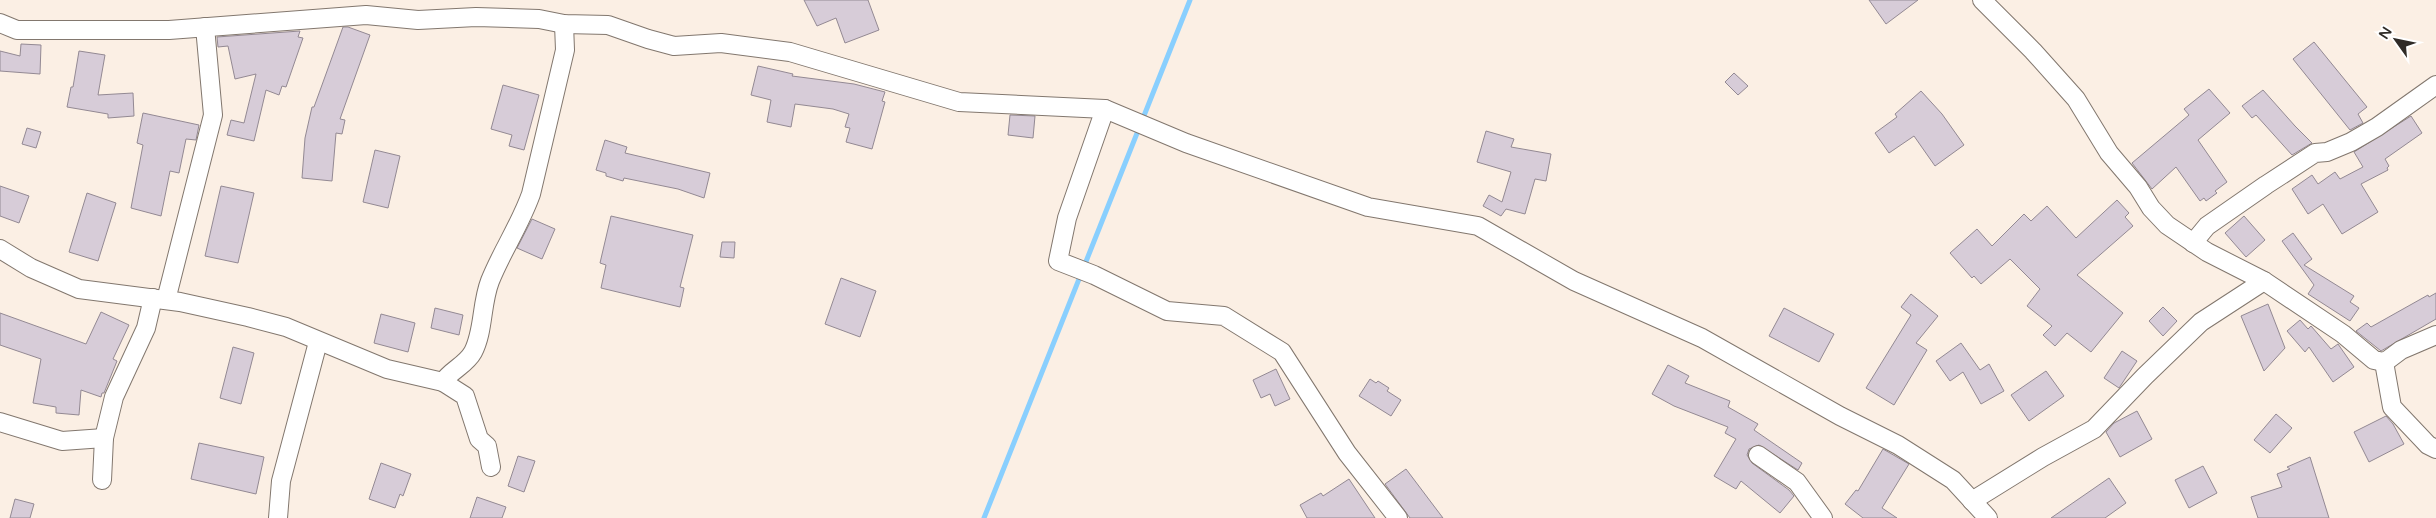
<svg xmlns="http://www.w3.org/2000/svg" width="2436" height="518" viewBox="0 0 2436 518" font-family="'Varela Round',sans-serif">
<rect width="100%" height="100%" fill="#fbefe4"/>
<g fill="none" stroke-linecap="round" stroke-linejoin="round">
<path stroke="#89cffe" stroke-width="5" d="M984,518l206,-518"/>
</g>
<g fill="#d7ccd8" stroke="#938993">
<path d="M804,0h64l11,30 -34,13 -9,-25 -19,8z"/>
<path d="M1869,0h49l-32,24z"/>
<path d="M343,27h5l22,8 -30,84 5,1 -3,14 -6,-1 -4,48 -30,-3 3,-40 7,-31h2z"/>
<path d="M300,31l-2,6 5,1 -17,49 -4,-1 -3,9 -13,-5 -12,51 -27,-6 4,-15 13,3 12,-49 -21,5 -7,-33 -10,1 -1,-10z"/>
<path d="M2314,42l53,65 -9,7 5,9 -13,7 -57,-71z"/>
<path d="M21,44l20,1 -1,29 -40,-3v-20l20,5z"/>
<path d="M79,51l26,4 -7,40 35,-2 1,23 -26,2v-4l-41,-7 4,-20h2z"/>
<path d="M758,66l35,8 -1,2 62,8 31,8 -3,9 3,1 -13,47 -26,-7 4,-14 -5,-1 4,-13 -16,-5 -38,-5 -4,23 -24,-5 4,-22 -20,-5z"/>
<path d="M1734,73l14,13 -10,9 -13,-13z"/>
<path d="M503,85l36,10 -15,55 -15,-4 3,-11 -21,-6z"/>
<path d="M2209,89l21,24 -32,27 29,42 -12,9 2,2 -11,8 -2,-3 -4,3 -24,-34 -24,22 -20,-26 57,-48 -5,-6z"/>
<path d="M2263,90l32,36 17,17 -20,12 -36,-40 -4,3 -10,-12z"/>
<path d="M1921,91l21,23 22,31 -29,21 -21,-30 -25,17 -14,-20 22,-16 -2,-3z"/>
<path d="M143,113l56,12 -3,15 -10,-1 -7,34 -9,-2 -9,45 -30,-8 12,-63 -6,-2z"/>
<path d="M1010,115l25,1 -2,22 -25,-3z"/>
<path d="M2411,116l11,17 -37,26 4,7 -2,2 1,2 -27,14 17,28 -36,22 -19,-30 -15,10 -16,-25 20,-14 6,9 17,-12 5,7 23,-12 -9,-15z"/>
<path d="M27,128l14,4 -5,16 -14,-4z"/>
<path d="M1486,131l28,8 -3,8 40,7 -5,27 -11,-2 -10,35 -19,-5 -5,7 -18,-10 6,-11 13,7 9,-30 -34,-10z"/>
<path d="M605,140l22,7 -2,6 85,20 -6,25 -26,-9 -54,-11 -1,3 -17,-5v-3l-10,-3z"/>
<path d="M375,150l25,6 -12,52 -25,-6z"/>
<path d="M0,186l29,10 -10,27 -19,-7z"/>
<path d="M221,186l33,7 -16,70 -33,-7z"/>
<path d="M87,193l29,10 -18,58 -29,-9z"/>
<path d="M2117,200l12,13 -4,4 8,9 -56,49 46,38 -32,39 -24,-19 -12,13 -12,-11 9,-9 -25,-20 13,-17 -30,-30 -29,25 -7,-8 -2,2 -22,-25 27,-24 15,17 32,-32 7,7 16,-15 29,32z"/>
<path d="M611,216l82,19 -13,52 4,1 -4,19 -79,-19 5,-23 -6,-2z"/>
<path d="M2244,216l21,24 -19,17 -21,-24z"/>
<path d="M532,219l23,10 -13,30 -25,-11z"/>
<path d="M2293,233l19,26 -8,6 50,31 -4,6 9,6 -9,13 -42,-27 6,-9 -32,-44z"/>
<path d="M722,242h13l-1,16 -14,-1z"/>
<path d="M841,278l35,13 -16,46 -35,-13z"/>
<path d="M2436,293v26l-55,32 -25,-20 11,-8 4,4 57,-32 1,2z"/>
<path d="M1911,294l27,22 -22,27 11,7 -33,55 -28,-17 45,-73 -10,-8z"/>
<path d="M2268,304l17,44 -21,23 -23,-55z"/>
<path d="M2163,307l14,14 -14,15 -14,-15z"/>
<path d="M435,308l28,7 -4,20 -28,-7z"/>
<path d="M1784,308l50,26 -15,28 -50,-26z"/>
<path d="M101,312l28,13 -16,34 4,2 -13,32h-2l-1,4 -20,-7 -2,25 -23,-2v-6l-23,-4 8,-44 -41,-14v-32l86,31z"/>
<path d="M381,314l34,9 -7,29 -34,-9z"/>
<path d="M2300,320l8,9 3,-3 20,23 7,-5 16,23 -21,15 -24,-35 -4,5 -18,-21z"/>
<path d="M1961,343l19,27 9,-6 15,27 -23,13 -18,-32 -13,9 -14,-20z"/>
<path d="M233,347l21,6 -13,51 -21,-6z"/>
<path d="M2122,351l15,10 -18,27 -15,-10z"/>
<path d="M1668,365l21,11 -4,7 45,18 -2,6 30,17 -4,6 48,33 -4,7 -39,-25 -10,4 -2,6 5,8 37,27 5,6 -14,17 -39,-32 -5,8 -22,-13 22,-37 -11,-6 3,-6 -54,-21 -22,-12z"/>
<path d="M1276,369l14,30 -15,7 -5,-12 -9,4 -8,-18z"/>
<path d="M2046,371l18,25 -35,25 -18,-26z"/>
<path d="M1370,379l6,4 2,-2 11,7 -2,3 14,9 -10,16 -32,-20z"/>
<path d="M2137,411l15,28 -32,18 -14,-25 8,-9z"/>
<path d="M2276,414l16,14 -22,25 -16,-13z"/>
<path d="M2386,416l7,8 11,20 -35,18 -15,-30z"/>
<path d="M199,443l65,14 -8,37 -65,-15z"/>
<path d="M1883,449l26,15 -27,44 15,10h-34l-18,-14 11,-14 2,1z"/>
<path d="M518,456l17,5 -11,31 -16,-6z"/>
<path d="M2310,457l19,61h-71l-7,-21 31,-10 -5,-13 13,-5 -3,-2z"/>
<path d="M381,463l30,11 -8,22 -3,-2 -5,14 -26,-9z"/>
<path d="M2203,466l14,27 -28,15 -14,-28z"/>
<path d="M1406,469l37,49h-33l-25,-34z"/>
<path d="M2109,478l17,25 -21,15h-54z"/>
<path d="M1349,479l26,39h-68l-7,-13 21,-12 2,3z"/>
<path d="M477,497l29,10 -4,11h-32z"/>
<path d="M15,499l19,5 -4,14h-20z"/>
</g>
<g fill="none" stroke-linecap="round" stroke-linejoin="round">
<g stroke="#82776e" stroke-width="20">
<g id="minor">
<path d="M1982,0l51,51 43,48 33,54 29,34 13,21 16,17 40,27 57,29 79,53 31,26 10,2 5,-3 12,-9 35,-15"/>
<path d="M0,23l17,7h152l197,-15 52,5 58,-3 63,2 25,5 44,1 40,14 26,7 47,-3 69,9 169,50 146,7 81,34 182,64 110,19 96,55 128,57 138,78 58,29 55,35 35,38"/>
<path d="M1105,109l-38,109 -9,43 36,14 73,36 57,5 58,36 65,101 51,65"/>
<path d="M2193,243l14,-17 59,-41 49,-32 12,-1 24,-10 26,-15 59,-42"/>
<path d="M0,249l31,19 48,21 101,13 68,15 38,10 101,42 56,13"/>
<path d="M166,300l47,-185 -8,-88"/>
<path d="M2384,362l8,45 36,38 8,4"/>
<path d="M0,422l62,19 42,-3"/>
<path d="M1758,455l39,27 26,36"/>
<path d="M491,467l-4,-21 -8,-7 -14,-43 -22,-14c8,-12 23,-17 30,-30 11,-21 8,-48 17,-71 12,-30 30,-56 41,-87l34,-144 -1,-26"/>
<path d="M102,480l2,-42 10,-41 32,-69 7,-30"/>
<path d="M1972,501l71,-44 51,-28 51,-53 56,-54 63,-41"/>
<path d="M278,518l3,-37 37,-139"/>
</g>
</g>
<use href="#minor" stroke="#fff" stroke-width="18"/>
</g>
<g transform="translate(2396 40) rotate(303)" stroke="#ffffff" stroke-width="4" paint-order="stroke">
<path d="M0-4L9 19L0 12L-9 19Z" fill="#2f2b27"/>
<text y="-8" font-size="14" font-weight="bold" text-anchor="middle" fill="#2f2b27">N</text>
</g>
</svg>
